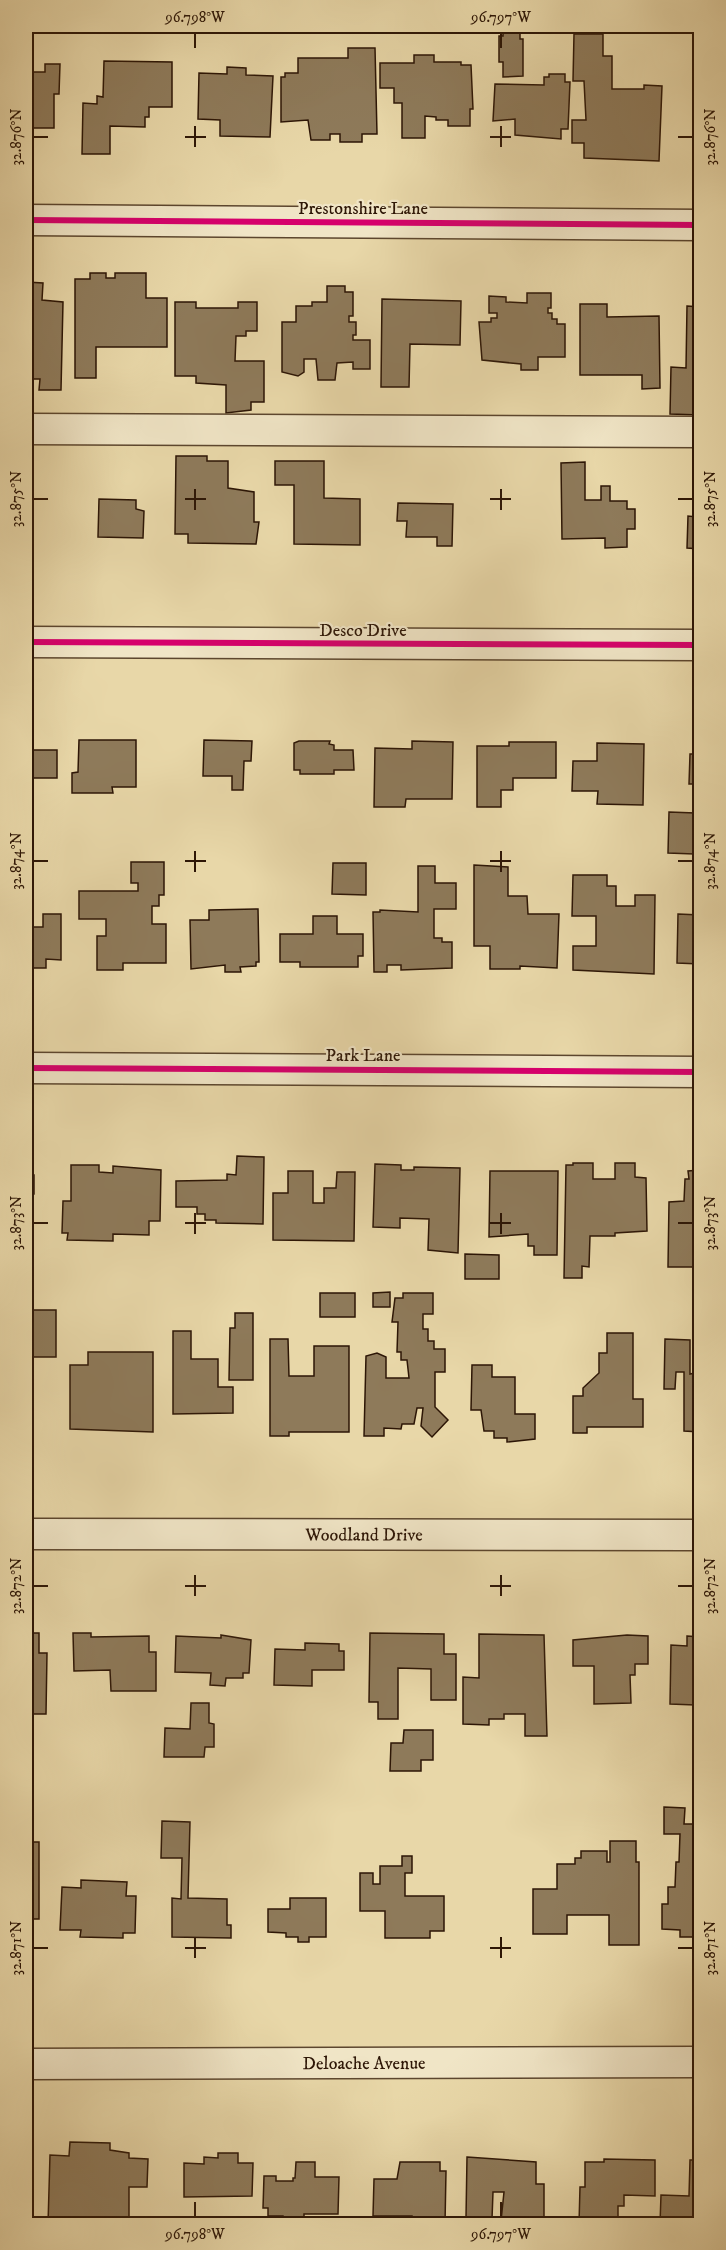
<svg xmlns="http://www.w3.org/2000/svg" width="726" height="2250" viewBox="0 0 726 2250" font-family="'IM FELL DW Pica',serif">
<rect width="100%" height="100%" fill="#e8d7a8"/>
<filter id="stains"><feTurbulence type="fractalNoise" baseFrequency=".00333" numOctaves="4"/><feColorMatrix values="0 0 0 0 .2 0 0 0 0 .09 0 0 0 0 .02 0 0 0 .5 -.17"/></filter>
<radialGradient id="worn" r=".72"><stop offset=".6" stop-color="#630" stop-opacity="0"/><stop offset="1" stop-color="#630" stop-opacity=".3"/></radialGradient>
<g fill="#8e7a5a" stroke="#2d1606" stroke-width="1.5">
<path d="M503,27h17v12h3v37l-20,1v-15h-4v-26h4z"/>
<path d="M574,34h29v22h9v33h32v-4l18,1 -3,75 -75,-3v-15h-12v-23h14l-2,-39h-11z"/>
<path d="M348,48h27l2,86h-15v8h-22v-8h-10v6h-19l-3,-20 -27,2v-45h4v-4h13v-15h50z"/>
<path d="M414,55h20v7h27v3h10l2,44h-3v17h-22v-6h-12v-3l-11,-1v22h-23v-35h-8v-15h-14v-25h34z"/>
<path d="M104,61l68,1v45h-23v10h-4v10l-35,-1v28h-28l1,-51 14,1v-8l6,1z"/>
<path d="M45,64h15l-1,30h-5v34h-28v-37h6v-19h13z"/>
<path d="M227,67l19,1v7l27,1 -3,61 -50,-1v-16l-22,-1 1,-46 28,1z"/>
<path d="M549,74h16v8h5l-2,47h-7v10l-46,-4v-16l-22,2 2,-37 49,1v-8h5z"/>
<path d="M90,273h16v5h9v-5h31v25h21v49h-71v31h-21v-99h15z"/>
<path d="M26,282l17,1 -1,17 21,2 -2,88h-22l1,-11h-14z"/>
<path d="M327,286h18v6h8v24h-4v6h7v13h-3v5h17v29h-17v-7l-16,1 -2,17h-17l-2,-21h-12v13l-6,4 -16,-4v-50h14v-16h16v-4h15z"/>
<path d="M527,293h24v15h-3v5h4v6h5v5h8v33h-27v13h-17v-6l-39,-4 -3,-38h12v-4h6v-5h-8v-17l17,1v5l21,1z"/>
<path d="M382,299l79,2 -1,44 -50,-1 -1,43h-28z"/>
<path d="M175,302h21v6h42v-6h19v29h-11v5h-10l-1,25h29v41h-13v8l-25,3v-28l-30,-2v-7h-21z"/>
<path d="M580,304h27v13l52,-1 1,72 -18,1v-14h-62z"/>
<path d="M687,306l13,1v108l-30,-1 1,-47 15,1z"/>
<path d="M176,456h31v5h21v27l26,4v30h5l-3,22 -68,-1v-9h-13z"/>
<path d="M275,461h49v37l36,1v46l-66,-1v-59h-19z"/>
<path d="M585,462v38h16v-14h9v15h17v8h8v20h-8v18l-22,1v-10l-43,1 -1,-76z"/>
<path d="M698,486h2v63l-13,-1 1,-32 9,1z"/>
<path d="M99,499l37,1v9l8,2 -1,27 -45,-1z"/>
<path d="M398,503l55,1 -1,42h-15v-9h-31l1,-16h-10z"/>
<path d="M79,740h57v47h-24l1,6h-41v-20l6,-1z"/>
<path d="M204,740l48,1 -1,20h-7l-1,29h-11v-14h-29z"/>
<path d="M299,741h31l-1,3 5,1v5h19l1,20h-20v4h-34v-4h-6v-27z"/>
<path d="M412,741l41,1 -1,57h-46l-1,8h-31l1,-59 37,1z"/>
<path d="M509,742h47v36h-43v12h-12v17h-24v-61h32z"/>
<path d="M597,743l47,1 -1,61 -46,-1 1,-13h-26l1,-30h24z"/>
<path d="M699,745l1,39h-11l1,-30h9z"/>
<rect x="26" y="750" width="31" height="28"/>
<path d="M669,812l26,1 -1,41 -26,-1z"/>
<path d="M131,862h33v33h-5v11h-7v18h14v39h-43v7h-26v-34h9v-17h-27v-28h59v-8h-7z"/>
<path d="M333,863h33v32l-34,-1z"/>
<path d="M474,865l34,2v29h19l1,18h31l-2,54 -37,-2v3h-30v-23h-16z"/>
<path d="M418,866h17v17h21v26h-22v29h8v4h10v26l-51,2v-5h-14v7h-13l-1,-60h7v-2l38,2z"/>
<path d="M573,875h34v11h9v20h19v-11h20l-1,79 -81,-4v-24h23v-30h-24z"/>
<path d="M258,909l1,53h-3v4l-16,1 1,5h-16v-7l-34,4 -1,-49h19v-10z"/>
<path d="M43,914h18v46l-15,-1v9h-20v-41h17z"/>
<path d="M678,914l22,1v49l-23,-1z"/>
<path d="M313,916h24v18h26v22h-5v11h-58v-5h-20v-28h33z"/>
<path d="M237,1156l27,1 -1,67 -47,-1v-3h-11v-6h-8v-7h-21v-26l51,-1v-6l9,1z"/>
<path d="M573,1163h20v16h22v-16h20v14l11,1 1,53 -32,2v3h-25l-1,31 -7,-1v12h-18l2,-113h7z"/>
<path d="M375,1164l26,1v5h13v-3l46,1 -2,85 -30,-3 1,-31 -29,-1v10l-27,-1z"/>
<path d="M71,1165h28v7l14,1v-7l48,4 -1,51h-11v14l-36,-1v7l-46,-1 1,-7h-6l1,-32h8z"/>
<path d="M700,1170v76h-4v21h-28l1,-65 15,-1 1,-22h4l-1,-8z"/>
<path d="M288,1171h25v32h11v-15h12l1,-16h18l-1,69 -81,-1v-47h15z"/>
<path d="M490,1171h68l-1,84h-23v-9h-6v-12l-39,3z"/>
<path d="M26,1175h8v19l-7,-1v18z"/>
<path d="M465,1254l34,1v24h-34z"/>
<path d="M390,1292v15h-17v-14z"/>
<rect x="320" y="1293" width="35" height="24"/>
<path d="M403,1293h30v21h-10v15h5v12h6v8h11v23h-10v35l13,13 -16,17 -11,-11 2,-18h-6l-3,16h-12l-1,5 -17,-1v8h-20l2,-80 11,-3 9,4v21h23l-2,-18h-6v-8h-4l1,-30h-6l3,-24h8z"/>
<rect x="26" y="1310" width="30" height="47"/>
<path d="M235,1313h18v67h-24l1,-52h5z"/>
<path d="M173,1331h18v28h27v28h15v26l-60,1z"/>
<path d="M607,1333h26v66h10v28h-56v6h-14v-37h10v-8l16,-15v-20h8z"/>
<path d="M270,1339h18l1,37h25v-30h35v86h-60v4h-19z"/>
<path d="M665,1339l25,1v34l10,-2v60l-16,-1v-59h-8l-1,17h-11z"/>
<path d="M88,1352h65v80l-83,-3v-64h18z"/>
<path d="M472,1365h20v12h23v37h20v25l-28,3v-4h-13v-7h-10l-3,-21h-10z"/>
<path d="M26,1633h13v20h8l-1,61h-18v4h-2z"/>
<path d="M73,1633h18v4l58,-1v16h7v39h-45l-1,-21 -36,1z"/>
<path d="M370,1633l74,1v20h12v46h-25v-31l-33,-1v51h-20v-17h-9z"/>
<path d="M479,1634l65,1 3,101h-22v-22h-21v5h-15v6l-26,-1v-47l16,1z"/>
<path d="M221,1635l30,5 -2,33h-6v5h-17l-1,8 -15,-1 1,-12 -36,-1 1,-36 45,2z"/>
<path d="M627,1635l21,1v28h-13v11h-5l1,28 -37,1v-38h-21v-26z"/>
<path d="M687,1636l13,1v50h-5v18l-25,-1 1,-59 16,1z"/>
<path d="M305,1643l34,1v7h5v19h-32v16l-38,-1 1,-36 30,1z"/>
<path d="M191,1703h18v20l5,1v23h-9l-1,10h-40l1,-29 25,1z"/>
<path d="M404,1730h29v30h-12v11h-31l1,-28h12z"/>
<path d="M664,1807l21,1 -1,16h16v113h-20v-7l-18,-1v-25h6v-17h7l1,-25h3l1,-28h-16z"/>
<path d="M162,1821l28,1 -2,76 39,1v26h4v13l-59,-1v-39l9,1 1,-41h-21z"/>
<path d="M610,1841h26v21h3v83h-30v-30h-42v19h-34v-45h24v-25h18v-6h6v-7h26v11h3z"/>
<path d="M26,1842h13v77h-12v17z"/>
<path d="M402,1856h10v17h-7v23h39v35h-14v7h-45v-27h-25v-38h13v11h7v-18h22z"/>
<path d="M81,1880l46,2 -1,14h10l-1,37h-12v5l-43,-1 1,-7h-21l2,-43 19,1z"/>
<path d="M290,1898h36v39h-17v5h-11v-5h-12v-4l-18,-1v-23h22z"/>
<path d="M70,2142l40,1v7l19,3v5l19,1 -1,28h-18v37h-35v-3h-17l-2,3h-27l2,-69 19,1z"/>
<path d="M218,2153h20v10h15l-1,33 -68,1v-34l20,1v-7l14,1z"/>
<path d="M467,2157l69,5v22h8v37h-43l3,-29h-11l-1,27 -26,-1z"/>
<path d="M604,2159l51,1v36l-31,-1v11h-6v18h-39l1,-37h5v-25h19z"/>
<path d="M690,2160h10v59h-8v5h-32l1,-29 28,1z"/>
<path d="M296,2162h19v15h24l-1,37h-34v10h-21v-8h-15v-8h-5l1,-32h12v5h17v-3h2z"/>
<path d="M400,2162h40v9h6l-1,53h-33v-8h-39l1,-37h23z"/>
</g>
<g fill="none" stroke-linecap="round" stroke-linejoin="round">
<g stroke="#5c462e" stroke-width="33">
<g id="minor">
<path d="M26,220l674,5"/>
<path d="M26,429l674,3"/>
<path d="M26,642l674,3"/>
<path d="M26,1068l674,4"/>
<path id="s1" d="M26,1534l674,1"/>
<path id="s2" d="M26,2064l674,-2"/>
</g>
</g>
<use href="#minor" stroke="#f0e5c6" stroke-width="30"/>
<g stroke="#f0e5c6" stroke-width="10">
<g id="cycleway">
<path d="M26,220l674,5"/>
<path d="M26,642l674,3"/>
<path d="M26,1068l674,4"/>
</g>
</g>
<use href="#cycleway" stroke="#d6006c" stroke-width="6"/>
</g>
<path fill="none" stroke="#2d1606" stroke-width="2" d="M195,33v15M501,33v15M195,126v21M501,126v21M33,137h15M185,137h21M490,137h21M678,137h15M195,489v21M501,489v21M33,499h15M185,499h21M490,499h21M678,499h15M195,851v21M501,851v21M33,861h15M185,861h21M490,861h21M678,861h15M195,1213v21M501,1213v21M33,1223h15M185,1223h21M490,1223h21M678,1223h15M195,1575v21M501,1575v21M33,1586h15M185,1586h21M490,1586h21M678,1586h15M195,1937v21M501,1937v21M33,1948h15M185,1948h21M490,1948h21M678,1948h15M195,2202v15M501,2202v15"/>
<g text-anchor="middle" stroke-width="4.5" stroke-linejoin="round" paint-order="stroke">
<g font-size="18" fill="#2d1606" stroke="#f0e5c6">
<text x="363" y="214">Prestonshire Lane</text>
<text x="363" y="636">Desco Drive</text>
<text x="363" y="1061">Park Lane</text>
<text dy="6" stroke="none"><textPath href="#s1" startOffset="338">Woodland Drive</textPath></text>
<text dy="6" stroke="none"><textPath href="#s2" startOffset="338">Deloache Avenue</textPath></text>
</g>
</g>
<rect width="726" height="2250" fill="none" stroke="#e8d7a8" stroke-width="66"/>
<rect x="33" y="33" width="660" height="2184" fill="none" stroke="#2d1606" stroke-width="2"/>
<g font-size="15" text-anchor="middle" fill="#2d1606">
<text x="195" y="22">96.798°W</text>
<text x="501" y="22">96.797°W</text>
<text transform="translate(16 137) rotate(-90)" y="5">32.876°N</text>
<text transform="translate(710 137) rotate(-90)" y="5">32.876°N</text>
<text transform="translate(16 499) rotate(-90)" y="5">32.875°N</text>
<text transform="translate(710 499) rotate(-90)" y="5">32.875°N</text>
<text transform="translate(16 861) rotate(-90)" y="5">32.874°N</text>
<text transform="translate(710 861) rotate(-90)" y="5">32.874°N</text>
<text transform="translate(16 1223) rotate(-90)" y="5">32.873°N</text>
<text transform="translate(710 1223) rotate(-90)" y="5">32.873°N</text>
<text transform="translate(16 1586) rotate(-90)" y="5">32.872°N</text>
<text transform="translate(710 1586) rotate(-90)" y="5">32.872°N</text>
<text transform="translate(16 1948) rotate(-90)" y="5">32.871°N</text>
<text transform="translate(710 1948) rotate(-90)" y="5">32.871°N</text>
<text x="195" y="2239">96.798°W</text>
<text x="501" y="2239">96.797°W</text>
</g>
<rect width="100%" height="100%" filter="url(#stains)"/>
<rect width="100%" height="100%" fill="url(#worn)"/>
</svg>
